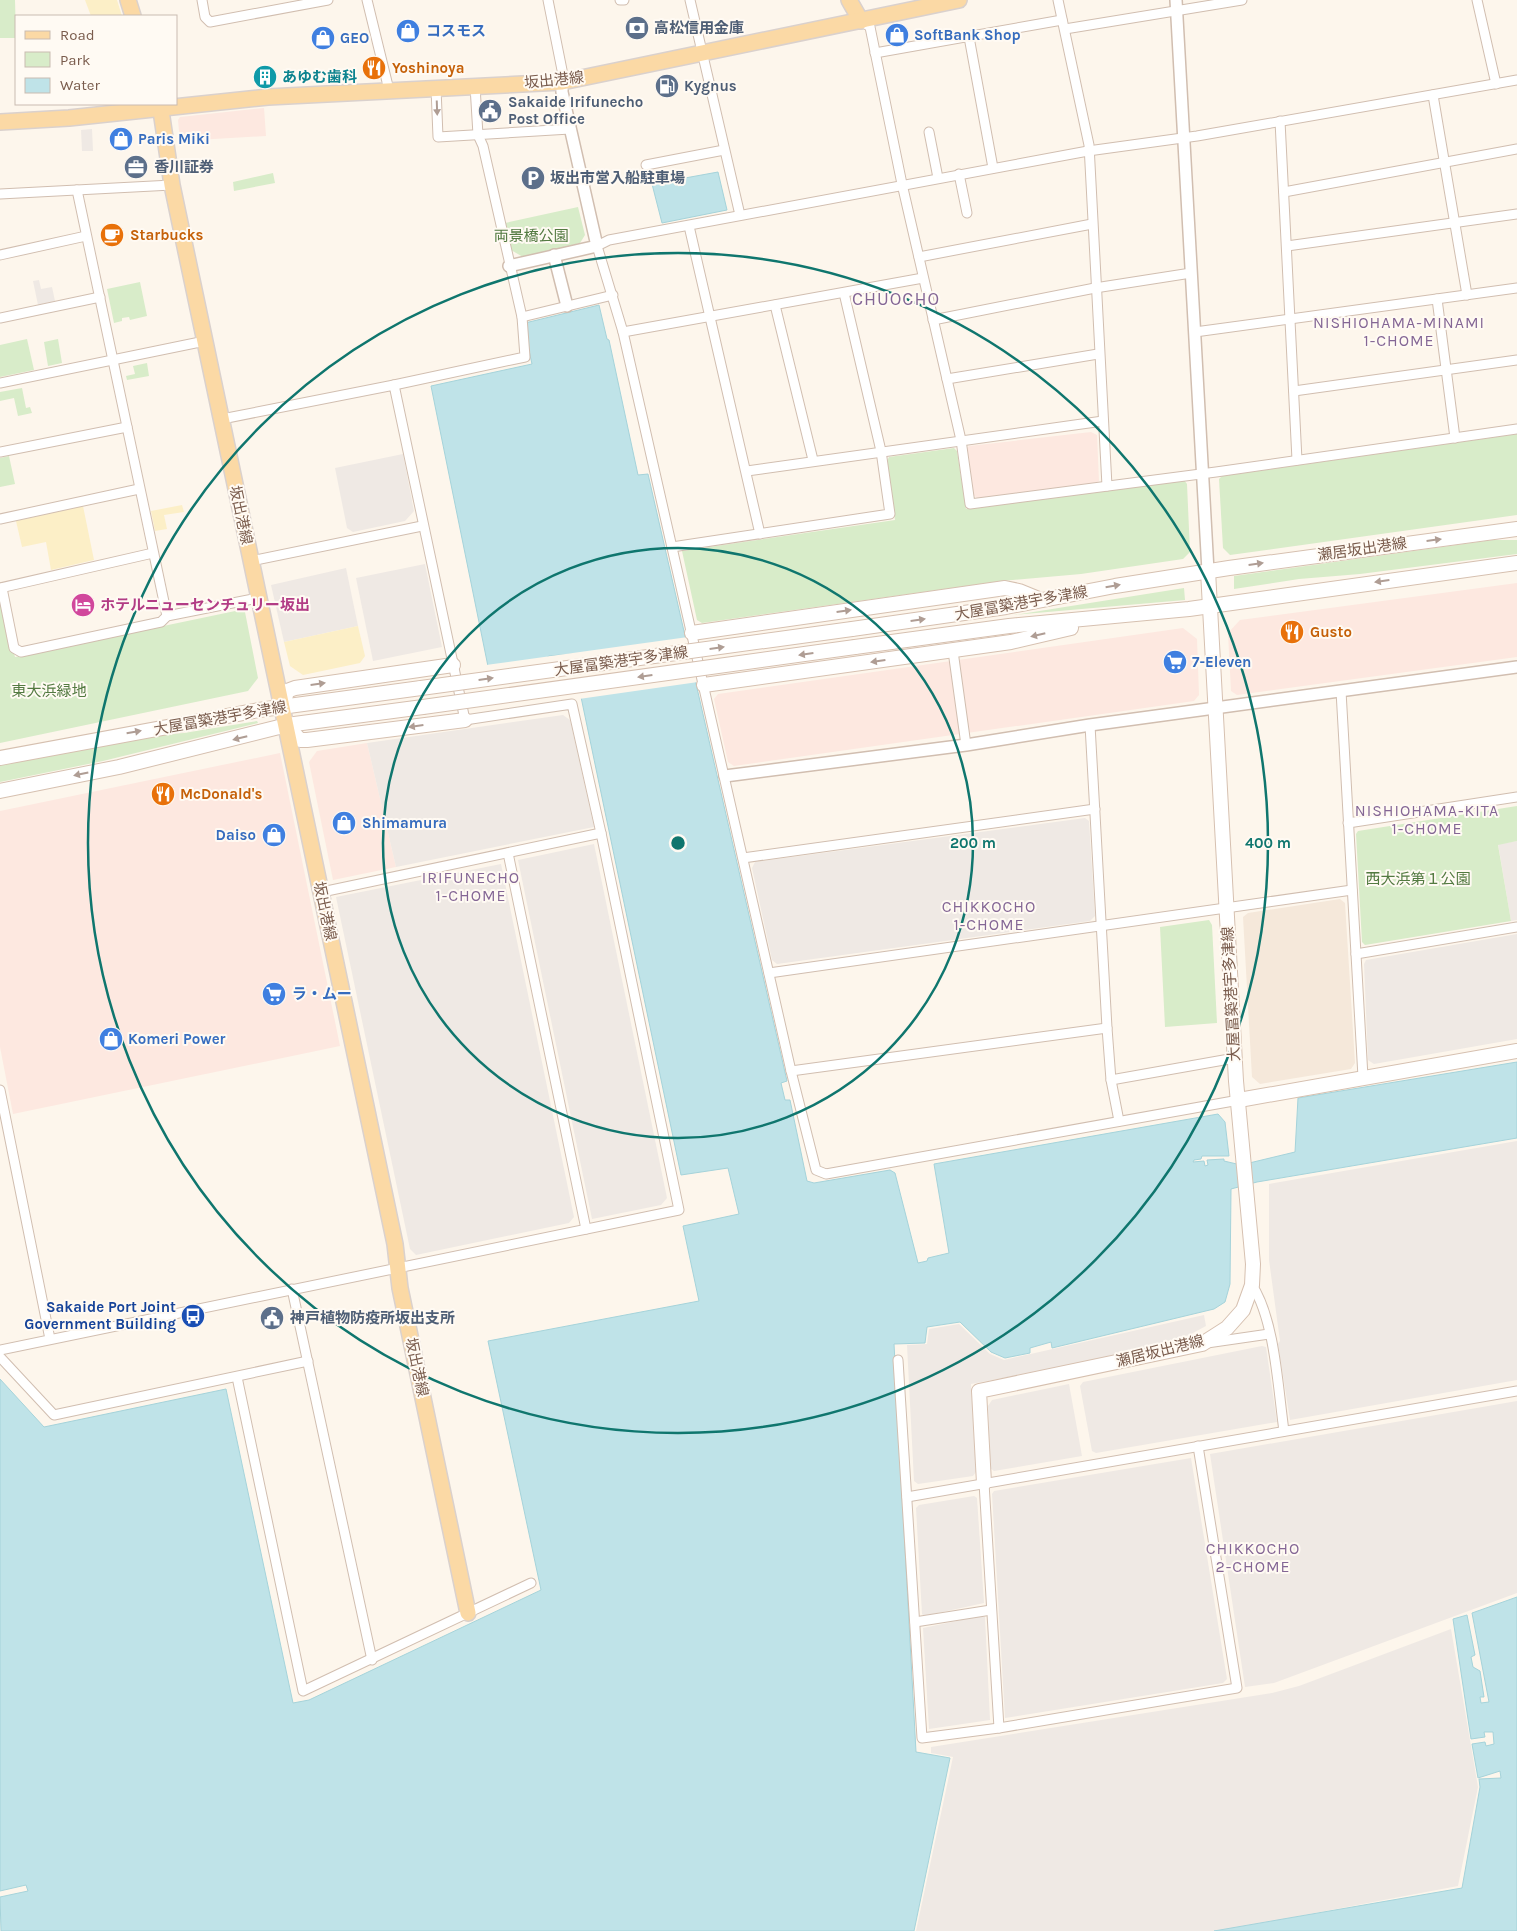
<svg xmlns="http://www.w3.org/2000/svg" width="1517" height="1931" viewBox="0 0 1517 1931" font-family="Karla,'Noto Sans JP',sans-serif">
<rect width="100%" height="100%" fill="#fdf6ec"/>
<path fill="#f5e8da" d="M1340,899l5,4 10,160 -4,6 -91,15 -8,-7 -9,-160 5,-4z"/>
<g fill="#fde8e0">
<path d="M264,108l2,28 -86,5 -2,-21 2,-3z"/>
<path d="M1091,432l6,3 2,46 -5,3 -117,14 -4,-3 -7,-46 3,-3z"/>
<path d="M1517,583v74l-280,38 -6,-4 -3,-58 12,-13z"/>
<path d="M1183,628l14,11 2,56 -5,6 -460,65 -6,-4 -14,-63 4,-5z"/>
<path d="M367,743l29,124 -63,13 -24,-118 8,-11z"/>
<path d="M280,753l60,293 -327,68 -13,-67v-236z"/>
</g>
<g fill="#efe9e4">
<path d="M92,129l1,22h-11l-1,-21z"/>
<path d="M39,280l2,9 11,-2 3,14 -17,4 -5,-24z"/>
<path d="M403,454l11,57 -9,10 -52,11 -6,-4 -12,-60z"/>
<path d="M425,564l17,83 -69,14 -17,-83z"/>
<path d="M346,568l12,58 -74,16 -13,-57z"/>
<path d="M563,715l7,5 24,107 -198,40 -29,-124z"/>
<path d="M1085,818l4,3 6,95 -5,5 -313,43 -5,-4 -20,-92 3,-6z"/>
<path d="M1517,841v79l-6,1 -13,-77z"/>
<path d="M594,844l73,354 -6,7 -69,14 -74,-359z"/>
<path d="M501,864l73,353 -5,6 -153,32 -6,-6 -74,-352z"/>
<path d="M1517,934v105l-143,25 -6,-4 -4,-96 2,-4z"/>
<path d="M1517,1141v239l-227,40 -12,-76 2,-3 -11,-81v-76z"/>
<path d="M1204,1315l2,11 -17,9 -17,4 1,6 -202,39 5,88 -3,4 -55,8 -4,-3 -7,-136 20,-1 2,-15 30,-5 31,30 14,6z"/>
<path d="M1262,1346l4,1 11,75 -181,31 -4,-2 -12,-65 3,-4z"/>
<path d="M1069,1384l13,72 -88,15 -4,-3 -2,-62 4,-6z"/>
<path d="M1517,1401v192l-243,90 -29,4 -35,-233z"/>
<path d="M1191,1458l36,221 -4,4 -218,35 -13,-224 2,-3z"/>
<path d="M974,1496l3,2 7,105 -60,13 -2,-2 -6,-106 3,-3z"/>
<path d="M981,1616l4,1 5,103 -61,9 -6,-101z"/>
<path d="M1451,1629l27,158 -20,99 -239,45h-303l37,-174 -22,-4v-6l341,-54 27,-7z"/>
</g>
<g fill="#d8ecc9">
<path d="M0,0h15l1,38h-16z"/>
<path d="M273,173l2,10 -41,8 -1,-9z"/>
<path d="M578,207l7,28 -5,8 -57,14 -12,-7 -6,-27z"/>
<path d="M140,282l7,34 -17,4 -1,-3 -7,1v3l-8,2 -7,-34z"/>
<path d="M27,339l7,31 -34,7v-32z"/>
<path d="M58,339l4,24 -14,3 -4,-24z"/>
<path d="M147,363l2,13 -22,4 -1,-4 9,-2 -2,-8z"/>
<path d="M22,388l4,20 4,-1 2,6 -14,3 -4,-18 -14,3v-9z"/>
<path d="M1517,434v81l-287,40 -7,-7 -4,-69 3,-3z"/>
<path d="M954,448l3,3 9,58 218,-29 3,4 3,68 -7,7 -102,15 -79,7 -300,42 -5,-3 -15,-69 213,-31 -8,-59 2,-4z"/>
<path d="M9,456l6,28 -15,3v-29z"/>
<path d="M1492,540h25v14l-157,20 -61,5 -65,10v-13z"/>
<path d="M1184,588l1,12 -171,15z"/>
<path d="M0,597l15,60 225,-47 5,2 13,66 -10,13 -248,52z"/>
<path d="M257,721l1,2 -155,38 -103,21v-18l152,-29 32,-2z"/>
<path d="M1517,806v35l-19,4 13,76 -146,24 -3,-3 -6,-108 2,-3z"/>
<path d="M1209,920l3,5 5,98 -52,4 -5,-100z"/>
</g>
<g fill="#fcefc7">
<path d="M85,0h32l5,16h-31z"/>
<path d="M182,505l2,7 -20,3 3,14 -12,2 -4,-20z"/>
<path d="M83,506l11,54 -43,10 -5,-28 -24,5 -6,-26z"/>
<path d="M358,626l7,30 -5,7 -57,12 -13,-9 -6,-24z"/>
</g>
<g fill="#bfe3e8" stroke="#a5d3da">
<path d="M718,172l9,38 -65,13 -10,-39z"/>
<path d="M599,305l8,34 2,1 29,135 10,-1 139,607 -6,2 4,17h5l17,81 7,2 76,-13 5,3 23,90 9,-2 1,-3 21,-5 -15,-89 284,-50 7,8 4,34h-27l-1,3 -7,1 -1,2 11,-1 1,5 3,-1 -1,-5 17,-1v2l17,4 54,-13 3,-54 219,-36v76l-260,44 -26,7 -1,95 -5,18 -11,7 -162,39 -1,-6 -21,6v5l-25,5 -14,-6 -31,-30 -33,5 -2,16 -31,1 22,408 34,6 -36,173h-913l-1,-34 28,-6 -2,-6 -26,6v-512l44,48 182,-38 67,314 16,-3 232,-110 -53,-249 211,-40 -16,-75 56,-12 -11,-46 -47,7 -109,-521 -23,2 -56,35 -62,-305 101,-22 -6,-27 -1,-14z"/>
<path d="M1517,1597v334h-303l248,-43 18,-101 -1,-8 22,-1 -1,-7 -22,7 -6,-34 13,-2 1,4 8,-2 -1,-12h-9l1,5 -14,2 -18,-120 14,-4 8,40 -4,2 2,10 7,4 4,26h-4l1,6 8,-1 -17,-89z"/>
</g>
<path fill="#fdf6ec" d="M688,637l10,45 -119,17 -9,-43 -19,3 5,24 -65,9 -5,-27z"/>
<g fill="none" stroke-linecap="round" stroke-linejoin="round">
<g stroke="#d1beb0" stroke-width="11">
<g id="minor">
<path d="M202,0l3,17 5,5 118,-22"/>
<path d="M367,0l22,90"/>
<path d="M548,0l14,70v12"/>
<path d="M620,0h4"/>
<path d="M690,0l50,215"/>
<path d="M1058,0l31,145 18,341"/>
<path d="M1477,0l19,84"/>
<path d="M861,21l9,6 32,157 59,256 9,64 246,-32 301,-43"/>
<path d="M1065,29l177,-29"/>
<path d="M969,37l24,131"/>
<path d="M875,53l187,-33"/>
<path d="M436,88l2,49 132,-8"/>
<path d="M1433,95l34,200"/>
<path d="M1280,121l17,339"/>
<path d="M929,132l9,46"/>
<path d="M646,165l78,-15"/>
<path d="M959,174l8,39"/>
<path d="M77,190l90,426"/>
<path d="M1284,192l233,-43"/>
<path d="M0,194l172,-9"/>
<path d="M689,226l71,308"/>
<path d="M1287,246l230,-32"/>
<path d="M0,255l86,-19"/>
<path d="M919,257l173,-33"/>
<path d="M1437,299l18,139"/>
<path d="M775,305l38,155"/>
<path d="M522,317l91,-22"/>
<path d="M0,318l100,-21"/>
<path d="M933,320l162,-32 96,-15"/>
<path d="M623,332l300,-54"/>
<path d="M1195,332l322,-44"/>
<path d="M947,379l151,-25"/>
<path d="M0,383l205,-42"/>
<path d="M394,385l131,-28 -3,-40 -39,-171 -5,-11 -3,-49"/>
<path d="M1294,391l223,-31"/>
<path d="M0,452l127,-25"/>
<path d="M747,471l356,-50"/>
<path d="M0,519l139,-30"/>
<path d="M672,547l218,-33 -9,-63 -37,-158"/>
<path d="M251,561l171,-35"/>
<path d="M0,588l153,-35"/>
<path d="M2,588l12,60 7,4 140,-30 6,-6 91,-18"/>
<path d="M953,651l13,94"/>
<path d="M1341,691l22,386"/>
<path d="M1090,725l17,303 4,52 8,41"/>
<path d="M1348,823l169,-26"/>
<path d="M508,853l78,376"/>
<path d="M743,858l352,-49"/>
<path d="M322,892l279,-59"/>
<path d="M1356,954l161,-27"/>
<path d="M769,973l583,-83"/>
<path d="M791,1071l316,-43"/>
<path d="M1111,1080l124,-22"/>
<path d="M0,1090l50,249"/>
<path d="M1239,1100l-413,74 -10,-4 -25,-99 -168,-739 -26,-86 12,-6 479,-89 109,-15 320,-56"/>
<path d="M1252,1285c23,35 26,104 32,146"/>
<path d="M292,1289l80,371"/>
<path d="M1207,1343l62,-9"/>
<path d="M0,1350l679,-140 -78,-377 -29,-129 -107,16 -71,-335 -172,34"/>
<path d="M0,1357l54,58 254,-54"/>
<path d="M898,1360l24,378 77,-10 238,-40 -39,-242"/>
<path d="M237,1377l66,314 228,-108"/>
<path d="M984,1483l15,245"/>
<path d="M907,1497l610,-106"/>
<path d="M915,1622l76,-12"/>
</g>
</g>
<g stroke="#d1beb0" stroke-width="14">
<g id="tertiary">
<path d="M1176,0l32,571"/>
<path d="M554,255l13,51"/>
<path d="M509,266l88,-20 -35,-154v-10"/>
<path d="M725,776l241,-31 124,-20 427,-58"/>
</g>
</g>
<g stroke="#d6c0b0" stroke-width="16">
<g id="secondary">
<path d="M852,629l154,-22 109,-21 114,-18 288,-39"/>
<path d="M692,633l313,-45 14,3 22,9"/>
<path d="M855,647l154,-21 180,-17 328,-46"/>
<path d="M704,685l307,-43 60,-14"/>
<path d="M283,707l4,-16 8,-3 158,-23"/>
<path d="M287,725l13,15h7l158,-20"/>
<path d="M0,758l259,-48 162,-22"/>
<path d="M0,791l119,-24 168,-42 136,-18"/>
<path d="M1239,1100l278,-49"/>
<path d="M984,1483l-5,-92 223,-47 25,-16 16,-18 9,-25 1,-21 -17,-183 -28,-510"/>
</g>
</g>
<g stroke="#dad1cd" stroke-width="18">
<g id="primary">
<path d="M128,0l5,16"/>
<path d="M849,0l12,21"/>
<path d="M160,104l12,81 223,1059 5,44 68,325"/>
<path d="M0,122l69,-4 199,-21 294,-15 397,-82"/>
</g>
</g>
<use href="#minor" stroke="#fff" stroke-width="9"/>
<use href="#tertiary" stroke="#fff" stroke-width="11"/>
<use href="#secondary" stroke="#fff" stroke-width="14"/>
<use href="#primary" stroke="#fbd9a5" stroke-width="15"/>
<g stroke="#d6c0b0" stroke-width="16" stroke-linecap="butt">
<g id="secondary-bridge">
<path d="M421,688l431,-59"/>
<path d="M423,707l432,-60"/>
</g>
</g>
<use href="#secondary-bridge" stroke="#fff" stroke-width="14"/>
</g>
<defs><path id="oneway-solid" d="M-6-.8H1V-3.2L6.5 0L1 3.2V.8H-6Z" transform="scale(1.25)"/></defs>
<g fill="#af9d94">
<use href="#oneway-solid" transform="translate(437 108) rotate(88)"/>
<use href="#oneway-solid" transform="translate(1434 540) rotate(-7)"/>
<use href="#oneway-solid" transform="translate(1256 564) rotate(-8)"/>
<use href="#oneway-solid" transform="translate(1382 581) rotate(172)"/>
<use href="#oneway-solid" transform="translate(1113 586) rotate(-10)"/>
<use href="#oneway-solid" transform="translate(844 611) rotate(-8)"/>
<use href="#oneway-solid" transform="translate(918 620) rotate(-8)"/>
<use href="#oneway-solid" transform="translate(1038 635) rotate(167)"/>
<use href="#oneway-solid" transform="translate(717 648) rotate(-8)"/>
<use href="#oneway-solid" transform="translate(806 654) rotate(172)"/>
<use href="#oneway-solid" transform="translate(878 661) rotate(172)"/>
<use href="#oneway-solid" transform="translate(645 676) rotate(172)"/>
<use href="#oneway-solid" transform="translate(486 679) rotate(-8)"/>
<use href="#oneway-solid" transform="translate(318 684) rotate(-8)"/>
<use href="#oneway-solid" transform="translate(416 726) rotate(172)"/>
<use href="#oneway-solid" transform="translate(134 732) rotate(-10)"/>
<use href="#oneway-solid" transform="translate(240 738) rotate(166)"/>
<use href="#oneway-solid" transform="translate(81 774) rotate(168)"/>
</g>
<g fill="none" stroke="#0f766e" stroke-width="2.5">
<circle cx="678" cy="843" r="295"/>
<circle cx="678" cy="843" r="590"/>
</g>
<defs>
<g id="bank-disc" transform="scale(1.25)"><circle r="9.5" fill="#5c6f8a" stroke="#fffaf3"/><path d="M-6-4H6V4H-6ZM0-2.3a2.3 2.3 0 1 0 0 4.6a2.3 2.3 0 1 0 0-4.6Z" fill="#fff"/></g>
<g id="shop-disc" transform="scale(1.25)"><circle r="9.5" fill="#3f7fe0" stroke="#fffaf3"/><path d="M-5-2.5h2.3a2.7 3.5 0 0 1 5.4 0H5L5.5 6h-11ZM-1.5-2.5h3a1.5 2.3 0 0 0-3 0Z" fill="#fff"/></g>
<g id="restaurant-disc" transform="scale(1.25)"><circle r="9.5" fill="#e8710a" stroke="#fffaf3"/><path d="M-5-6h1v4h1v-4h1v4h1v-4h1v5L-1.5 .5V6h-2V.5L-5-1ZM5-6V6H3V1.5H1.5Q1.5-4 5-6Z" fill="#fff"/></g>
<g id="building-disc" transform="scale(1.25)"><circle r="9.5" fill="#0f9aa8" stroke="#fffaf3"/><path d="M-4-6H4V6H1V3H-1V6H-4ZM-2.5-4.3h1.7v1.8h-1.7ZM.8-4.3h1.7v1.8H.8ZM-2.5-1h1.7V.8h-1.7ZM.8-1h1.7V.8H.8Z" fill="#fff"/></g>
<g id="fuel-disc" transform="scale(1.25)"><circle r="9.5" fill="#5c6f8a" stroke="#fffaf3"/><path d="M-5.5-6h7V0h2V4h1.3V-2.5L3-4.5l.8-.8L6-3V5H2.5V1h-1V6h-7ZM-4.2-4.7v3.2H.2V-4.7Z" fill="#fff"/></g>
<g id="civic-disc" transform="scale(1.25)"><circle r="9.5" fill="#5c6f8a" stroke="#fffaf3"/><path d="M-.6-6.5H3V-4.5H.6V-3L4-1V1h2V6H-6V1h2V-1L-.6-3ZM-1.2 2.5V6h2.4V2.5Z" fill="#fff"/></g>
<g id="office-disc" transform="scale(1.25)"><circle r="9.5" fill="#5c6f8a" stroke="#fffaf3"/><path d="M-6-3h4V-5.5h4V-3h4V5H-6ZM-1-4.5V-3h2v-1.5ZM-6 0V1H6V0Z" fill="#fff"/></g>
<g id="parking-disc" transform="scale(1.25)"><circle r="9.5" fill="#5c6f8a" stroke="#fffaf3"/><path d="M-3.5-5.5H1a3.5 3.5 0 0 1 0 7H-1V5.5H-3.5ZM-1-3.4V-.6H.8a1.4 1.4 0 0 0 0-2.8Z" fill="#fff"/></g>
<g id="cafe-disc" transform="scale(1.25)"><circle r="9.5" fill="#e8710a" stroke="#fffaf3"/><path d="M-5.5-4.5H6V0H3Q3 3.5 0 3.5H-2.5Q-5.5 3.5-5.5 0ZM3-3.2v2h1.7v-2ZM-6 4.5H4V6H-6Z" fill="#fff"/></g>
<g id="hotel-disc" transform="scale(1.25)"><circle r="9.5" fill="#d1479c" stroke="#fffaf3"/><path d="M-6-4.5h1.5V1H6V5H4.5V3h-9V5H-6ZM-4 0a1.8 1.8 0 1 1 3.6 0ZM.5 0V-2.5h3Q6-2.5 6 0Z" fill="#fff"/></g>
<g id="supermarket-disc" transform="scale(1.25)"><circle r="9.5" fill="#3f7fe0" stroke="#fffaf3"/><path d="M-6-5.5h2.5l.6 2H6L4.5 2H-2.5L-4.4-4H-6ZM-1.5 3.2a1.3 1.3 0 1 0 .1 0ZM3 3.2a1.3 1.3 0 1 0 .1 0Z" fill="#fff"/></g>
<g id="bus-disc" transform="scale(1.25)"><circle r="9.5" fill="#1a4fb4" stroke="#fffaf3"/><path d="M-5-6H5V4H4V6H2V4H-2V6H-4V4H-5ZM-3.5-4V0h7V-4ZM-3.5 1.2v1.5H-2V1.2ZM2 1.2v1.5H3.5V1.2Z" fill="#fff"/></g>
</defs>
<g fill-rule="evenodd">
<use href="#bank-disc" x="637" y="28"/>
<use href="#shop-disc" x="408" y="31"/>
<use href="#shop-disc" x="897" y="35"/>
<use href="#shop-disc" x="323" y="38"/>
<use href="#restaurant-disc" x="374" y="68"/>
<use href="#building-disc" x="265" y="77"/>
<use href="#fuel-disc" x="667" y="86"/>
<use href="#civic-disc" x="490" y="111"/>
<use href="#shop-disc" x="121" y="139"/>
<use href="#office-disc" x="136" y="167"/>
<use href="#parking-disc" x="533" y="178"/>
<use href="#cafe-disc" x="112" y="235"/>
<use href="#hotel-disc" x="83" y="605"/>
<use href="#restaurant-disc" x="1292" y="632"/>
<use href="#supermarket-disc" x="1175" y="662"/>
<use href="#restaurant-disc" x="163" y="794"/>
<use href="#shop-disc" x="344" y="823"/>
<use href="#shop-disc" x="274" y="835"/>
<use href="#supermarket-disc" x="274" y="994"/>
<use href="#shop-disc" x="111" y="1039"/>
<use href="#bus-disc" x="193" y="1316"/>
<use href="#civic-disc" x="272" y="1318"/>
</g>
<g text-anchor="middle" stroke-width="4" stroke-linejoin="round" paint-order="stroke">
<g font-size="15" font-weight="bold" fill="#4e5e75" stroke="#fffaf3" text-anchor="start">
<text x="654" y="33">高松信用金庫</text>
<text x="684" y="91">Kygnus</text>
<text x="508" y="107">Sakaide Irifunecho<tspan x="508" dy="17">Post Office</tspan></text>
<text x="154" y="172">香川証券</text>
<text x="550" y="183">坂出市営入船駐車場</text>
<text x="290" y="1323">神戸植物防疫所坂出支所</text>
</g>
<g font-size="15" font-weight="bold" fill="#366cbe" stroke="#fffaf3" text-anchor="start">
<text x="426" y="36">コスモス</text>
<text x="914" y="40">SoftBank Shop</text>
<text x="340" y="43">GEO</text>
<text x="138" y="144">Paris Miki</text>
<text x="1192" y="667">7-Eleven</text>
<text x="362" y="828">Shimamura</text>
<text x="256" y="840" text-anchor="end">Daiso</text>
<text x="292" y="999">ラ・ムー</text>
<text x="128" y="1044">Komeri Power</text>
</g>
<g font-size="15" font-weight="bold" fill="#c56008" stroke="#fffaf3" text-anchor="start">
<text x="392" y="73">Yoshinoya</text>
<text x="130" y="240">Starbucks</text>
<text x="1310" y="637">Gusto</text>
<text x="180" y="799">McDonald's</text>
</g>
<g font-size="15" font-weight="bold" fill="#0d838f" stroke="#fffaf3" text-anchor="start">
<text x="282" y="82">あゆむ歯科</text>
</g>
<g font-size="15" fill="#7a5c4d" stroke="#fffaf3">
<text transform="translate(554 80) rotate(-6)" y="5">坂出港線</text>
<text transform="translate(241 515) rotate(78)" y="5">坂出港線</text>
<text transform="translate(1362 549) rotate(-8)" y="5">瀬居坂出港線</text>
<text transform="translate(1021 603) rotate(-10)" y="5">大屋冨築港宇多津線</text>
<text transform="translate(621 661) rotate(-8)" y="5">大屋冨築港宇多津線</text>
<text transform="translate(220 718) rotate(-10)" y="5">大屋冨築港宇多津線</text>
<text transform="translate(325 911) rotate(78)" y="5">坂出港線</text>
<text transform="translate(1231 994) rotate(-93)" y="5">大屋冨築港宇多津線</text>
<text transform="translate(1160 1351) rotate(-14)" y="5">瀬居坂出港線</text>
<text transform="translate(417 1367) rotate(78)" y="5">坂出港線</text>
</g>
<g font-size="15" fill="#537a41" stroke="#fffaf3">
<text x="531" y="241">両景橋公園</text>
<text x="49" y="696">東大浜緑地</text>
<text x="1418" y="884">西大浜第１公園</text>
</g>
<g font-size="15" font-weight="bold" fill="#b23c85" stroke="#fffaf3" text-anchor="start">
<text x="100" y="610">ホテルニューセンチュリー坂出</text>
</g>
<g font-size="15" font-weight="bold" fill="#164399" stroke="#fffaf3" text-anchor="end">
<text x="176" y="1312">Sakaide Port Joint<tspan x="176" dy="17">Government Building</tspan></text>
</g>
<g font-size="16" letter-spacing="1" fill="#846695" stroke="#fffaf3">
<text x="1399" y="328">NISHIOHAMA-MINAMI<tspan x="1399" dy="18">1-CHOME</tspan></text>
<text x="1427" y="816">NISHIOHAMA-KITA<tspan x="1427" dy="18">1-CHOME</tspan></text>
<text x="471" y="883">IRIFUNECHO<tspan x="471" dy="18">1-CHOME</tspan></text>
<text x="989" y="912">CHIKKOCHO<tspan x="989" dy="18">1-CHOME</tspan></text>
<text x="1253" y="1554">CHIKKOCHO<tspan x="1253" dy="18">2-CHOME</tspan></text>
</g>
<g font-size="18" letter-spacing="1" fill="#846695" stroke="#fffaf3">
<text x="896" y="305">CHUOCHO</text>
</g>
</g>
<circle cx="678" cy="843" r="8" fill="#0f766e" stroke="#fffaf3" stroke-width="2.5"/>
<g font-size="15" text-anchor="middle" font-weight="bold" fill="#0f766e" stroke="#fffaf3" stroke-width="4" stroke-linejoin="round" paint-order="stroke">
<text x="973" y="848">200 m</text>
<text x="1268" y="848">400 m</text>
</g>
<rect x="15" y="15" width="162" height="90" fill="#fffaf3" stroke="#cabbb1"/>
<rect x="25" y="31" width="25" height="8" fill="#fbd9a5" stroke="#cabbb1"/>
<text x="60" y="40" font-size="15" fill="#7a5c4d">Road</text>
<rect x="25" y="52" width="25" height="15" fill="#d8ecc9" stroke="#cabbb1"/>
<text x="60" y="65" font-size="15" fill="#7a5c4d">Park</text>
<rect x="25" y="78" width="25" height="15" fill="#bfe3e8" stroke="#cabbb1"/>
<text x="60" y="90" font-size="15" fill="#7a5c4d">Water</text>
</svg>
